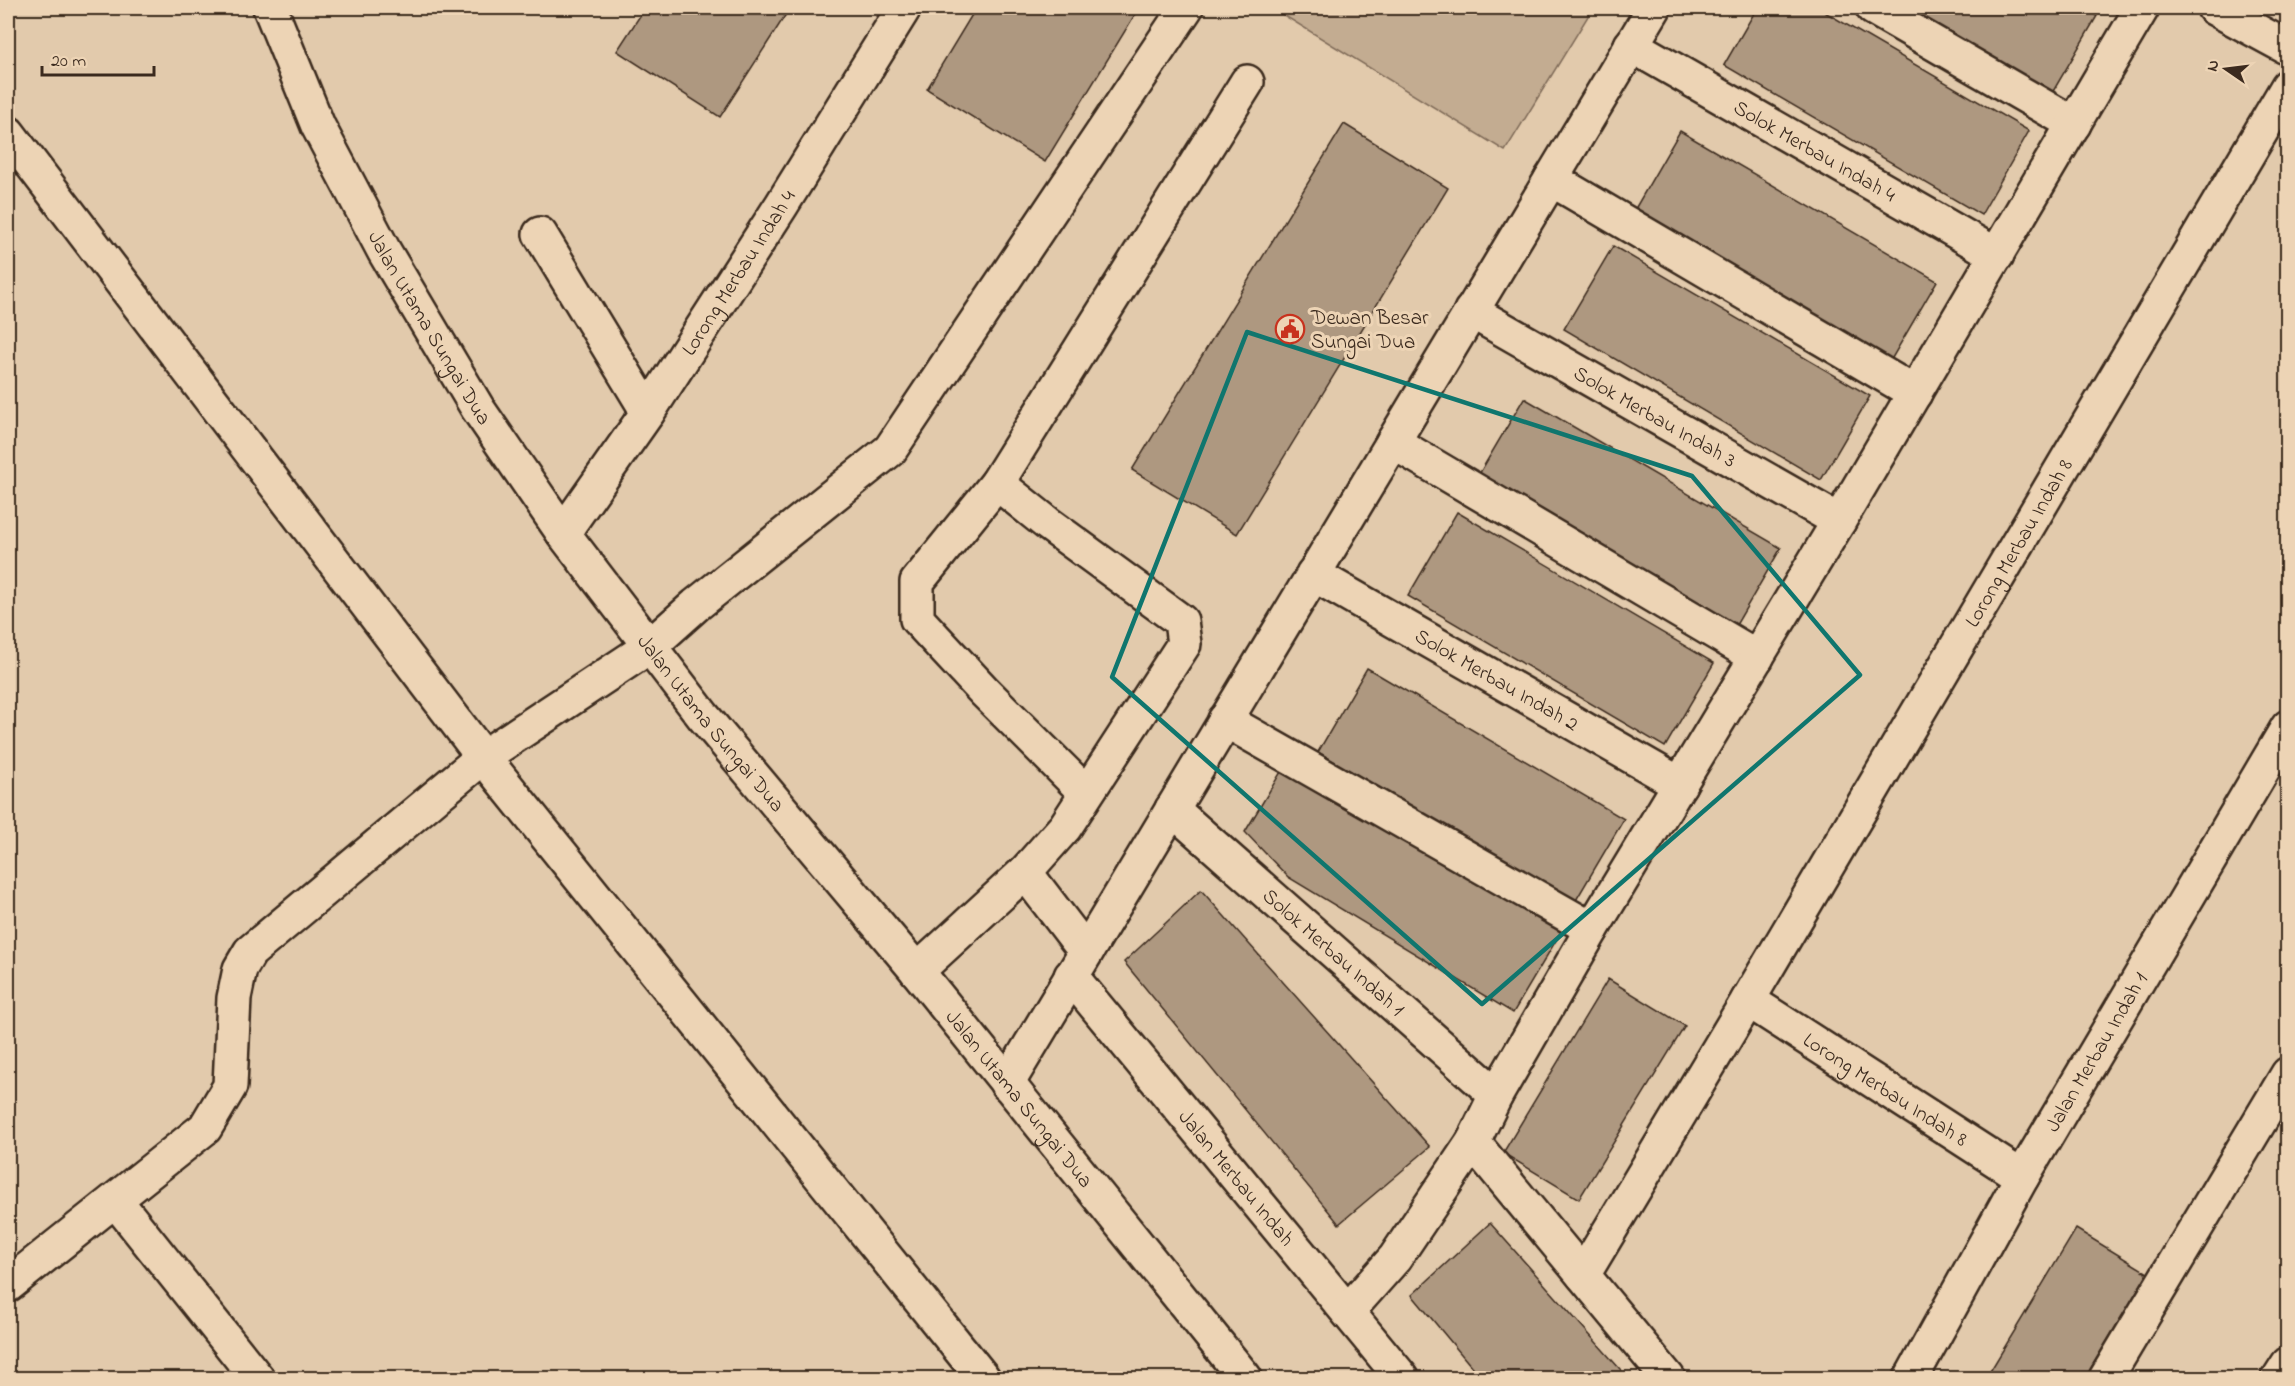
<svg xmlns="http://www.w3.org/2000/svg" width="2295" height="1386" viewBox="0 0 2295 1386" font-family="'Indie Flower',sans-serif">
<rect width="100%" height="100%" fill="#e2caac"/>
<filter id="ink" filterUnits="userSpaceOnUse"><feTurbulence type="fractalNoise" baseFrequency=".0167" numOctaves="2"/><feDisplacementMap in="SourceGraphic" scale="12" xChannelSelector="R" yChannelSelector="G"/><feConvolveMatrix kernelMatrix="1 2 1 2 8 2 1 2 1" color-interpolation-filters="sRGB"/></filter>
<g filter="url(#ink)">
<path fill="#c3ac91" stroke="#7f6b58" stroke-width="1.5" d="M1272,8h321l-88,143z"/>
<g fill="#ae9880" stroke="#3b2a1e" stroke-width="1.5">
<path d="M645,8h145l-70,109 -103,-66z"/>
<path d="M976,8h163l-94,154 -118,-73z"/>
<path d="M1757,8h61l211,123 -48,84 -257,-150z"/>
<path d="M1891,8h191l15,8 -49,84z"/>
<path d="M1344,124l104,64 -211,346 -105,-64z"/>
<path d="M1680,131l257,150 -49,84 -256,-151z"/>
<path d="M1613,246l257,150 -49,84 -257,-151z"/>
<path d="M1524,398l257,150 -49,84 -257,-151z"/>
<path d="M1457,512l257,151 -49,84 -257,-151z"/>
<path d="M1367,668l257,151 -49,83 -257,-150z"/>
<path d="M1285,765l276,167 -48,81 -225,-136 -43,-45z"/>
<path d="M1201,890l229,257 -91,77 -215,-262z"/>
<path d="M1608,979l77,47 -106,173 -76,-46z"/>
<path d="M1490,1223l138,155h-147l-69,-83z"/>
<path d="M2076,1229l72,44 -63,105h-99z"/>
</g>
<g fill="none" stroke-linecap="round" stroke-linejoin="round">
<g stroke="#3b2a1e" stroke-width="38">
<g id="minor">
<path d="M1873,8l201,116"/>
<path d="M2214,8l74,40"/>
<path id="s1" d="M1631,45l366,210"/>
<path d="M8,133l475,624 500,621"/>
<path d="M1551,179l364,214"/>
<path d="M540,234l108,178"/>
<path id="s2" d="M1471,311l368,210"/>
<path d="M1393,442l364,215"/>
<path d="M997,483l-80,99v37l67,72 102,102"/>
<path id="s3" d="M563,533l85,-121 133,-206 123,-198"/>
<path id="s4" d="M1313,574l367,210"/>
<path d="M1225,720l367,209"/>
<path id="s5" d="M1172,809l324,286"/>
<path d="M1025,872l61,80"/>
<path d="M917,971l108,-99 40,-45 119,-183 -3,-23 -134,-98 -50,-40 250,-401"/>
<path id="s6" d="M1071,976l331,402"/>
<path id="s7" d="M1748,1000l274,177"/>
<path d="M1007,1084l647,-1076"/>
<path d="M1473,1142l195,236"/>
<path d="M116,1201l141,177"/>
<path id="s8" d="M1583,1275l165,-275 540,-914"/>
<path d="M8,1285l197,-157 25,-42 4,-88 6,-29 10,-17 233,-195 166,-110 47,-42 194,-155 296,-442"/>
<path d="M1348,1311l47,-53 78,-116 23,-47 96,-166 247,-408 303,-513"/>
<path id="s9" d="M1911,1378l111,-201 266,-450"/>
<path d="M2106,1378l182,-304"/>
<path d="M2279,1378l9,-14"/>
</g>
</g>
<g stroke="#3b2a1e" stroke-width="38">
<g id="major">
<path id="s10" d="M270,8l48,118 66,125 94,158 85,124 140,183 214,255 328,407"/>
</g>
</g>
<use href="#minor" stroke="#edd4b5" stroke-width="33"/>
<use href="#major" stroke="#edd4b5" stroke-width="33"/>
</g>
</g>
<path fill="none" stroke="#0f766e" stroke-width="4.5" stroke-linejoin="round" d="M1247,332l445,144 168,199 -378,329 -370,-327z"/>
<defs>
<g id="civic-ring" transform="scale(1.5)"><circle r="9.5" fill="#edd4b5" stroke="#c8321e" stroke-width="1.5"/><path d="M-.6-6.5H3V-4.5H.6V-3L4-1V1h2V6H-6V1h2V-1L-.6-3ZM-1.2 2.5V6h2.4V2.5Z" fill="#c8321e"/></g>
</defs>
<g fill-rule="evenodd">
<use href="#civic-ring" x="1290" y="329"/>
</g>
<g text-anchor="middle" stroke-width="6" stroke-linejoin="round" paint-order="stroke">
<g font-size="21" fill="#3b2a1e" stroke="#edd4b5">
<text dy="7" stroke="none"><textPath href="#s1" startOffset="212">Solok Merbau Indah 4</textPath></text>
<text dy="7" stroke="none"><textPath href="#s3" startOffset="314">Lorong Merbau Indah 4</textPath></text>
<text dy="7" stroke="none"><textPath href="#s10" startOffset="358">Jalan Utama Sungai Dua</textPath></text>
<text dy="7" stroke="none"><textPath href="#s2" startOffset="212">Solok Merbau Indah 3</textPath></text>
<text dy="7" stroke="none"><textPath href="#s8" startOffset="852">Lorong Merbau Indah 8</textPath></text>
<text dy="7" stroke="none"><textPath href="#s4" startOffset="212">Solok Merbau Indah 2</textPath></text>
<text dy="7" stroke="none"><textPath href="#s10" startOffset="844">Jalan Utama Sungai Dua</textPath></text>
<text dy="7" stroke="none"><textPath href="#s5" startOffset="216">Solok Merbau Indah 1</textPath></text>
<text dy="7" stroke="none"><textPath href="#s9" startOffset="375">Jalan Merbau Indah 1</textPath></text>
<text dy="7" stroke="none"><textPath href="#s7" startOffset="164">Lorong Merbau Indah 8</textPath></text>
<text dy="7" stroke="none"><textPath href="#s10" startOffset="1330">Jalan Utama Sungai Dua</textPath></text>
<text dy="7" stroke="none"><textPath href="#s6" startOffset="261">Jalan Merbau Indah</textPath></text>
</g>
<g font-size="21" fill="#3b2a1e" stroke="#edd4b5" text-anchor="start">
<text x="1311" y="324">Dewan Besar<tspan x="1311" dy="24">Sungai Dua</tspan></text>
</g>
</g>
<rect width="2295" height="1386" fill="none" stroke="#edd4b5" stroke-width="30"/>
<rect x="15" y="15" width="2265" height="1356" fill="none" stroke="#3b2a1e" stroke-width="2" filter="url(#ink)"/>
<g transform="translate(2226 69) rotate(284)" stroke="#edd4b5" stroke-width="4.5" paint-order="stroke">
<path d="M0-4.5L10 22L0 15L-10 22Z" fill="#3b2a1e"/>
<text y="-9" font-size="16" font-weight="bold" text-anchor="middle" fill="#3b2a1e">N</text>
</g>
<path d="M42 66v9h112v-9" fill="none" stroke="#3b2a1e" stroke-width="3"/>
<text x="51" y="66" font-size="18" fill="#3b2a1e" stroke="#edd4b5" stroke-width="4.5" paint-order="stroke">20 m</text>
</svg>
